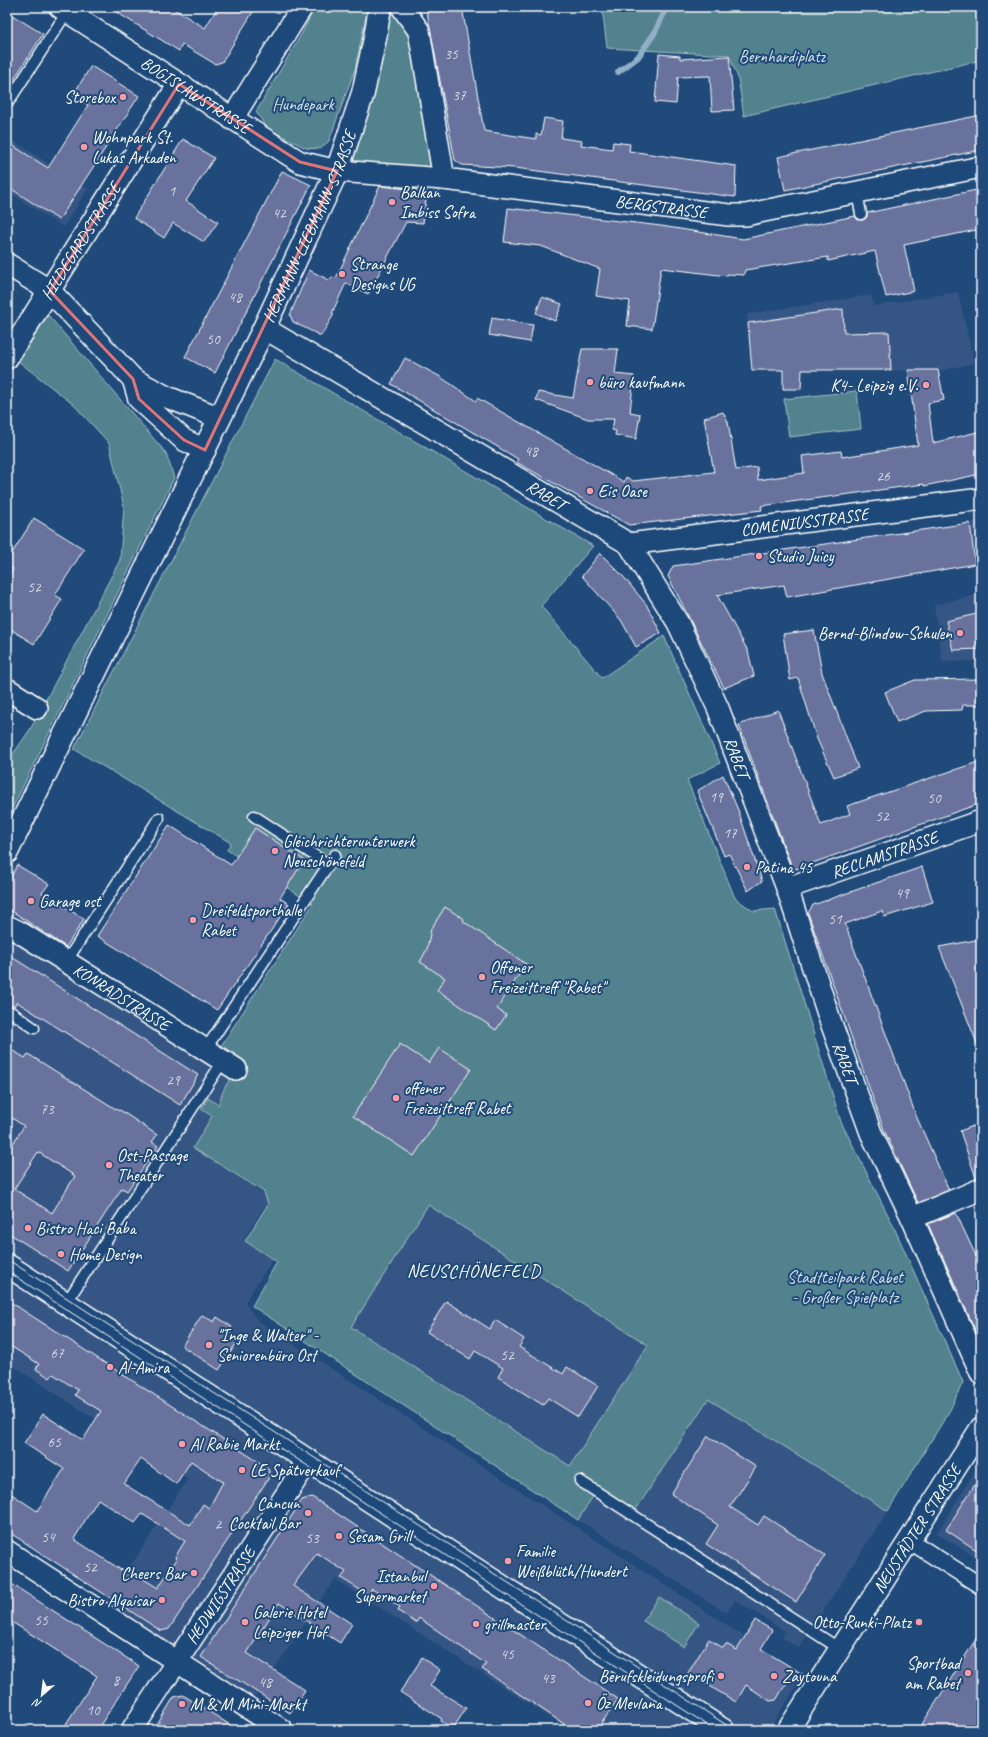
<svg xmlns="http://www.w3.org/2000/svg" width="988" height="1737" viewBox="0 0 988 1737" font-family="Caveat,sans-serif">
<rect width="100%" height="100%" fill="#1f4a7a"/>
<filter id="ink" filterUnits="userSpaceOnUse"><feTurbulence type="fractalNoise" baseFrequency=".025" numOctaves="2"/><feDisplacementMap in="SourceGraphic" scale="8" xChannelSelector="R" yChannelSelector="G"/><feConvolveMatrix kernelMatrix="1 2 1 2 8 2 1 2 1" color-interpolation-filters="sRGB"/></filter>
<g filter="url(#ink)">
<g fill="#355684">
<path d="M7,137l81,52 -25,38 -56,-36z"/>
<path d="M958,292l16,71 -35,8 -187,-1 -5,-56 124,-19 3,11z"/>
<path d="M981,520v62l-11,-59z"/>
<path d="M981,594v67l-39,1 -8,-57z"/>
<path d="M7,916l233,148 -16,25 -6,16 -25,43 77,50 -27,42 30,19 -28,43 12,18 547,355 -36,55h-198l-235,-151 -89,132 -148,-96 90,-136 -181,-117z"/>
<path d="M428,1205l220,140 -78,121 -219,-139z"/>
<path d="M708,1399l180,112 -89,137 -17,-10 3,-7 -50,-31 -8,13 -149,-93 20,-32 37,23z"/>
<path d="M981,1461v100l-44,-28z"/>
</g>
<g fill="#51828d" stroke="#a8c0c6" fill-rule="evenodd">
<path d="M315,7h53l-13,62 -26,72 -9,8 -14,-1 -39,-20 -11,-16 46,-79z"/>
<path d="M380,7h22l42,172 -107,-8z"/>
<path d="M602,7h379v53l-237,56 -6,-38 -9,-23 -122,-7z"/>
<path d="M48,315l118,138 8,25 -167,341v-56l24,-35 89,-168 4,-53 -15,-64 -35,-38 -56,-44z"/>
<path d="M275,359l318,187 -52,60 61,72 62,-42 56,127 -33,17 48,118 18,13 22,-2 66,213 52,103 70,157 -13,28 -62,101 -180,-112 -73,112 -37,-23 -20,32 -326,-214 25,-44 -32,-21 23,-37 -4,-12 -71,-44 19,-32 -11,-7 7,-11 10,7 6,-16 12,-20 -17,-20 94,-145 -86,-54 4,-7 -157,-94zM428,1205l220,140 -78,121 -219,-139z"/>
<path d="M857,391l4,38 -72,8 -5,-38z"/>
<path d="M659,1597l40,26 -15,24 -41,-26z"/>
</g>
<g fill="none" stroke-linecap="round" stroke-linejoin="round">
<path stroke="#91b0c8" stroke-width="6" d="M618,72l20,-15 16,-23 13,-27"/>
</g>
<g fill="#68729c" stroke="#fff" fill-rule="evenodd">
<path d="M108,7h63l34,21 13,-21h38l-34,55 -7,2 -33,-20 -3,7z"/>
<path d="M426,7h36l22,124 52,8v-5l5,1 3,-17 19,3 -2,17 21,3 -1,4 31,4 1,-7 17,2 -1,7 107,15 -1,31 -220,-29 -53,-3 -7,-5z"/>
<path d="M7,12l36,22 -36,56z"/>
<path d="M659,54l21,2v3l49,-3 5,54 -22,1 -2,-35 -32,1 -2,27 -21,-2z"/>
<path d="M91,66l48,30 -80,124 -52,-34v-44l41,26 40,-63 -15,-10z"/>
<path d="M981,115v35l-196,40 -7,-33z"/>
<path d="M183,139l31,19 -28,43 32,21 -14,20 -31,-19 -9,15 -30,-20z"/>
<path d="M282,171l29,14 -96,188 -30,-16z"/>
<path d="M380,186l47,5 -4,32 -17,-1 -38,72 -22,-11 -14,30 2,1 -13,22 -28,-14 -3,-7 19,-45 20,10 3,-3 4,1z"/>
<path d="M981,189v40l-77,16 10,46 -28,6 -11,-46 -47,10v-4l-83,13 -1,5 -17,-1v2l-66,-8 -9,61 -25,-3 3,-25 -34,-5 4,-27 -59,-23 -37,-4 4,-34 153,18 82,13 112,-23 3,4h5l4,-3v-4z"/>
<path d="M542,297l20,7 -7,17 -19,-8z"/>
<path d="M843,309l1,24 45,-1 2,38h-89l-1,19h-18v-19h-31l-4,-47z"/>
<path d="M492,318l41,7 -3,17 -41,-7z"/>
<path d="M582,349h36l-3,25 19,2 -4,36 10,2 -4,25 -21,-4 1,-4 -4,-1 2,-11h-26l-52,-19 2,-8 35,6z"/>
<path d="M405,358l34,18 37,25 1,-3 147,84 2,-5 7,4 81,-9 -10,-54 19,-6 5,10 8,48 21,-3 1,13 46,-7 -2,-17 39,-5 1,6 76,-12 -10,-75h30l6,30 -16,3 5,40 48,-12v43l-57,12v-2l-163,22 1,4 -133,15 -113,-63 2,-3 -127,-75z"/>
<path d="M34,518l50,31 -29,46 7,4 -28,45 -27,-17v-49l6,-9 -6,-4v-4z"/>
<path d="M970,523l5,41 -188,33 -3,-12 -67,10 31,56 6,25 -30,12 -56,-112 5,-10z"/>
<path d="M600,553l22,22 24,29 15,29 -25,14 -15,-27 -39,-44z"/>
<path d="M981,613v36l-28,1 -7,-29z"/>
<path d="M814,630l8,43 36,95 -24,9 -17,-38 -19,-61 -8,2 -7,-46z"/>
<path d="M981,679v26h-18l-1,5 -36,1 -29,11 -12,-30 30,-12z"/>
<path d="M778,710l43,115 29,-11 -3,-8 134,-45v42l-188,67 -54,-145z"/>
<path d="M723,775l15,35 24,71 -14,10 -19,-37 -5,2 -27,-65z"/>
<path d="M169,825l62,40 24,-37 49,32 -24,38 9,6 -72,106 -120,-74z"/>
<path d="M17,865l32,19 -7,9 42,26 -18,28 -59,-39v-23z"/>
<path d="M922,867l11,35 -49,15 -2,-6 -37,13 72,194 32,72 -31,13 -34,-73 -76,-217 5,-8z"/>
<path d="M445,907l19,12 -1,2 63,43 -29,45 9,6 -10,15 -59,-40 8,-12 -25,-16 7,-13 4,-20z"/>
<path d="M981,939v112h-1l-41,-104z"/>
<path d="M7,954l191,121 -18,30 -163,-103 -3,4 -7,1z"/>
<path d="M400,1044l29,19 10,-15 32,21 -57,87 -61,-40z"/>
<path d="M7,1047l18,11 3,-4 91,57 1,-1 37,25 -5,7 6,4 -31,45 -5,-3 -54,83 -61,-39v-79l17,-27 -17,-11zM38,1152l37,24 -23,37 -38,-24z"/>
<path d="M981,1123v54l-5,1 -16,-47z"/>
<path d="M956,1213l25,54v76l-53,-119z"/>
<path d="M7,1300l261,168 2,8 -101,153 -8,2 -154,-100v-40l30,20 27,-42 -40,-26 19,-29 40,26 18,-29 -26,-16 3,-5 -25,-16 -3,4 -14,-9 3,-5 -32,-20zM141,1459l35,25 15,-23 32,21 -14,26 -6,-4 -13,21 -66,-41zM98,1499l37,24 7,-9 43,27 -10,16 2,2 -19,29 -21,-13 -2,3 -13,-9 -1,1 -47,-31z"/>
<path d="M446,1301l44,28 5,-9 29,19 -5,8 44,27 4,-7 31,19 -20,31 -30,-19 -5,7 -45,-28 5,-9 -28,-17 -5,8 -43,-27z"/>
<path d="M202,1315l12,7 3,-5 15,10 -4,5 11,7 -20,31 -37,-24z"/>
<path d="M708,1436l48,31 -26,40 28,18 6,-9 61,39 -29,47 -90,-58 12,-19 -47,-31z"/>
<path d="M981,1475v78l-35,-23z"/>
<path d="M312,1497l306,202 -21,31h-24l-91,-61 4,-5 -67,-46 -3,5 -18,-12 2,-4 -28,-18 -4,6 -27,-17 5,-6 -29,-19 -24,33 59,38 -12,19 -61,-40 -32,50 58,37 -15,23 -89,-56 101,-157z"/>
<path d="M7,1581l132,85 -42,64h-35l35,-54 -90,-57z"/>
<path d="M755,1620l17,10 -11,19 45,27 -17,3 -13,21 -6,1 -24,-16 -10,17 -48,-29 21,-34 14,9 3,-4 11,6z"/>
<path d="M981,1631v99h-63l10,-15z"/>
<path d="M422,1658l18,12 -10,16 36,22 -13,21 -12,-8 1,-2 -42,-27z"/>
<path d="M183,1695l55,35h-84l20,-33z"/>
</g>
<g fill="none" stroke-linecap="round" stroke-linejoin="round">
<g stroke="#fff" stroke-width="13">
<g id="service">
<path d="M7,104l60,-92"/>
<path d="M857,192l4,22"/>
<path d="M254,816l75,49"/>
<path d="M66,962l93,-144"/>
<path d="M11,1012l23,16"/>
<path d="M205,1050l130,-195"/>
<path d="M66,1303l157,-242"/>
<path d="M580,1481l260,168"/>
</g>
</g>
<g stroke="#fff" stroke-width="19">
<path id="pedestrian" d="M910,1541l71,45"/>
</g>
<g stroke="#fff" stroke-width="24">
<g id="minor">
<path id="s1" d="M60,7l240,155 37,9 107,8 285,36h17l18,-4 217,-44"/>
<path d="M402,7l17,24 25,148"/>
<path d="M232,119l70,-112"/>
<path d="M7,264l43,27 83,88 34,18 53,21"/>
<path id="s2" d="M264,328l365,216 49,79 40,85 69,180 43,132 41,113 41,85 69,155"/>
<path id="s3" d="M7,358l172,-274"/>
<path d="M133,379l6,20 45,41 21,10"/>
<path id="s4" d="M629,544l352,-45"/>
<path d="M7,689l30,19"/>
<path id="s5" d="M787,888l194,-67"/>
<path id="s6" d="M7,926l14,7 215,136"/>
<path d="M912,1218l69,-29"/>
<path d="M7,1551l275,179"/>
<path id="s7" d="M132,1730l176,-269"/>
<path id="s8" d="M788,1730l193,-302"/>
</g>
</g>
<g stroke="#fff" stroke-width="25">
<g id="tertiary">
<path id="s9" d="M7,852l257,-524 73,-157 26,-78 12,-55 5,-31"/>
</g>
</g>
<g stroke="#fff" stroke-width="25">
<path id="secondary" d="M7,1265l716,465"/>
</g>
<use href="#service" stroke="#1f4a7a" stroke-width="10"/>
<use href="#pedestrian" stroke="#1f4a7a" stroke-width="16"/>
<use href="#minor" stroke="#1f4a7a" stroke-width="21"/>
<use href="#tertiary" stroke="#1f4a7a" stroke-width="22"/>
<use href="#secondary" stroke="#1f4a7a" stroke-width="22"/>
<g stroke="#fff" stroke-width="1">
<path d="M7,1259c242,158 486,312 727,471"/>
<path d="M7,1271l708,459"/>
</g>
</g>
</g>
<path fill="none" stroke="#e47373" stroke-width="3" stroke-linejoin="round" d="M179,84l121,78 37,9 -132,279 -21,-10 -45,-41 -6,-20 -83,-88z"/>
<g fill="#ff9aa2" stroke="#1f4a7a" stroke-width="1.5">
<circle cx="123" cy="97" r="4"/>
<circle cx="84" cy="147" r="4"/>
<circle cx="392" cy="202" r="4"/>
<circle cx="342" cy="274" r="4"/>
<circle cx="590" cy="382" r="4"/>
<circle cx="926" cy="385" r="4"/>
<circle cx="590" cy="491" r="4"/>
<circle cx="759" cy="556" r="4"/>
<circle cx="960" cy="633" r="4"/>
<circle cx="275" cy="851" r="4"/>
<circle cx="747" cy="867" r="4"/>
<circle cx="31" cy="901" r="4"/>
<circle cx="193" cy="920" r="4"/>
<circle cx="482" cy="977" r="4"/>
<circle cx="396" cy="1098" r="4"/>
<circle cx="109" cy="1165" r="4"/>
<circle cx="28" cy="1228" r="4"/>
<circle cx="61" cy="1254" r="4"/>
<circle cx="209" cy="1345" r="4"/>
<circle cx="110" cy="1367" r="4"/>
<circle cx="182" cy="1444" r="4"/>
<circle cx="242" cy="1470" r="4"/>
<circle cx="308" cy="1513" r="4"/>
<circle cx="339" cy="1536" r="4"/>
<circle cx="508" cy="1561" r="4"/>
<circle cx="194" cy="1573" r="4"/>
<circle cx="434" cy="1586" r="4"/>
<circle cx="162" cy="1600" r="4"/>
<circle cx="245" cy="1622" r="4"/>
<circle cx="919" cy="1622" r="4"/>
<circle cx="476" cy="1624" r="4"/>
<circle cx="968" cy="1673" r="4"/>
<circle cx="721" cy="1676" r="4"/>
<circle cx="774" cy="1676" r="4"/>
<circle cx="588" cy="1703" r="4"/>
<circle cx="182" cy="1704" r="4"/>
</g>
<g text-anchor="middle" stroke-width="4" stroke-linejoin="round" paint-order="stroke">
<g font-size="15" fill="#d9dce6">
<text x="451" y="59">35</text>
<text x="459" y="100">37</text>
<text x="172" y="196">1</text>
<text x="279" y="218">42</text>
<text x="235" y="302">48</text>
<text x="213" y="344">50</text>
<text x="531" y="456">48</text>
<text x="883" y="481">26</text>
<text x="34" y="592">52</text>
<text x="716" y="802">19</text>
<text x="934" y="803">50</text>
<text x="882" y="821">52</text>
<text x="730" y="838">17</text>
<text x="902" y="898">49</text>
<text x="835" y="924">51</text>
<text x="173" y="1085">29</text>
<text x="47" y="1114">73</text>
<text x="57" y="1358">67</text>
<text x="507" y="1360">52</text>
<text x="54" y="1447">65</text>
<text x="218" y="1529">2</text>
<text x="48" y="1542">54</text>
<text x="312" y="1543">53</text>
<text x="90" y="1572">52</text>
<text x="41" y="1625">55</text>
<text x="507" y="1659">45</text>
<text x="548" y="1683">43</text>
<text x="116" y="1685">8</text>
<text x="265" y="1687">48</text>
<text x="93" y="1715">10</text>
</g>
<g font-size="17" fill="#d4e0e2" stroke="#1f4a7a">
<text x="782" y="62">Bernhardiplatz</text>
<text x="303" y="110">Hundepark</text>
<text x="845" y="1283">Stadtteilpark Rabet<tspan x="845" dy="20">- Großer Spielplatz</tspan></text>
</g>
<g font-size="17" fill="#fff" stroke="#1f4a7a">
<text dy="6" stroke="none"><textPath href="#s1" startOffset="162">BOGISLAWSTRASSE</textPath></text>
<text dy="6" stroke="none"><textPath href="#s1" startOffset="650">BERGSTRASSE</textPath></text>
<text dy="6" stroke="none"><textPath href="#s9" startOffset="695">HERMANN-LIEBMANN-STRASSE</textPath></text>
<text dy="6" stroke="none"><textPath href="#s3" startOffset="138">HILDEGARDSTRASSE</textPath></text>
<text dy="6" stroke="none"><textPath href="#s2" startOffset="328">RABET</textPath></text>
<text dy="6" stroke="none"><textPath href="#s4" startOffset="177">COMENIUSSTRASSE</textPath></text>
<text dy="6" stroke="none"><textPath href="#s2" startOffset="664">RABET</textPath></text>
<text dy="6" stroke="none"><textPath href="#s5" startOffset="103">RECLAMSTRASSE</textPath></text>
<text dy="6" stroke="none"><textPath href="#s6" startOffset="135">KONRADSTRASSE</textPath></text>
<text dy="6" stroke="none"><textPath href="#s2" startOffset="988">RABET</textPath></text>
<text dy="6" stroke="none"><textPath href="#s8" startOffset="239">NEUSTÄDTER STRASSE</textPath></text>
<text dy="6" stroke="none"><textPath href="#s7" startOffset="161">HEDWIGSTRASSE</textPath></text>
</g>
<g font-size="17" fill="#fff" stroke="#1f4a7a" text-anchor="start">
<text x="115" y="103" text-anchor="end">Storebox</text>
<text x="92" y="143">Wohnpark St.<tspan x="92" dy="20">Lukas Arkaden</tspan></text>
<text x="400" y="198">Balkan<tspan x="400" dy="20">Imbiss Sofra</tspan></text>
<text x="350" y="270">Strange<tspan x="350" dy="20">Designs UG</tspan></text>
<text x="598" y="388">büro kaufmann</text>
<text x="918" y="391" text-anchor="end">K4- Leipzig e.V.</text>
<text x="598" y="497">Eis Oase</text>
<text x="767" y="562">Studio Juicy</text>
<text x="952" y="639" text-anchor="end">Bernd-Blindow-Schulen</text>
<text x="283" y="847">Gleichrichterunterwerk<tspan x="283" dy="20">Neuschönefeld</tspan></text>
<text x="755" y="873">Patina 45</text>
<text x="39" y="907">Garage ost</text>
<text x="201" y="916">Dreifeldsporthalle<tspan x="201" dy="20">Rabet</tspan></text>
<text x="490" y="973">Offener<tspan x="490" dy="20">Freizeittreff "Rabet"</tspan></text>
<text x="404" y="1094">offener<tspan x="404" dy="20">Freizeittreff Rabet</tspan></text>
<text x="117" y="1161">Ost-Passage<tspan x="117" dy="20">Theater</tspan></text>
<text x="36" y="1234">Bistro Haci Baba</text>
<text x="69" y="1260">Home Design</text>
<text x="217" y="1341">"Inge &amp; Walter" -<tspan x="217" dy="20">Seniorenbüro Ost</tspan></text>
<text x="118" y="1373">Al-Amira</text>
<text x="190" y="1450">Al Rabie Markt</text>
<text x="250" y="1476">LE Spätverkauf</text>
<text x="300" y="1509" text-anchor="end">Cancun<tspan x="300" dy="20">Cocktail Bar</tspan></text>
<text x="347" y="1542">Sesam Grill</text>
<text x="516" y="1557">Familie<tspan x="516" dy="20">Weißblüth/Hundert</tspan></text>
<text x="186" y="1579" text-anchor="end">Cheers Bar</text>
<text x="426" y="1582" text-anchor="end">Istanbul<tspan x="426" dy="20">Supermarket</tspan></text>
<text x="154" y="1606" text-anchor="end">Bistro Alqaisar</text>
<text x="253" y="1618">Galerie Hotel<tspan x="253" dy="20">Leipziger Hof</tspan></text>
<text x="911" y="1628" text-anchor="end">Otto-Runki-Platz</text>
<text x="484" y="1630">grillmaster</text>
<text x="960" y="1669" text-anchor="end">Sportbad<tspan x="960" dy="20">am Rabet</tspan></text>
<text x="713" y="1682" text-anchor="end">Berufskleidungsprofi</text>
<text x="782" y="1682">Zaytouna</text>
<text x="596" y="1709">Öz Mevlana</text>
<text x="190" y="1710">M &amp; M Mini-Markt</text>
</g>
<g font-size="18" letter-spacing="1" fill="#fff" stroke="#1f4a7a">
<text x="474" y="1277">NEUSCHÖNEFELD</text>
</g>
</g>
<rect width="988" height="1737" fill="none" stroke="#1f4a7a" stroke-width="24"/>
<rect x="12" y="12" width="964" height="1713" fill="none" stroke="#fff" stroke-width="1.5" filter="url(#ink)"/>
<g transform="translate(42 1695) rotate(208)" stroke="#1f4a7a" stroke-width="3" paint-order="stroke">
<path d="M0-3L7 15L0 10L-7 15Z" fill="#ffffff"/>
<text y="-6" font-size="11" font-weight="bold" text-anchor="middle" fill="#ffffff">N</text>
</g>
</svg>
